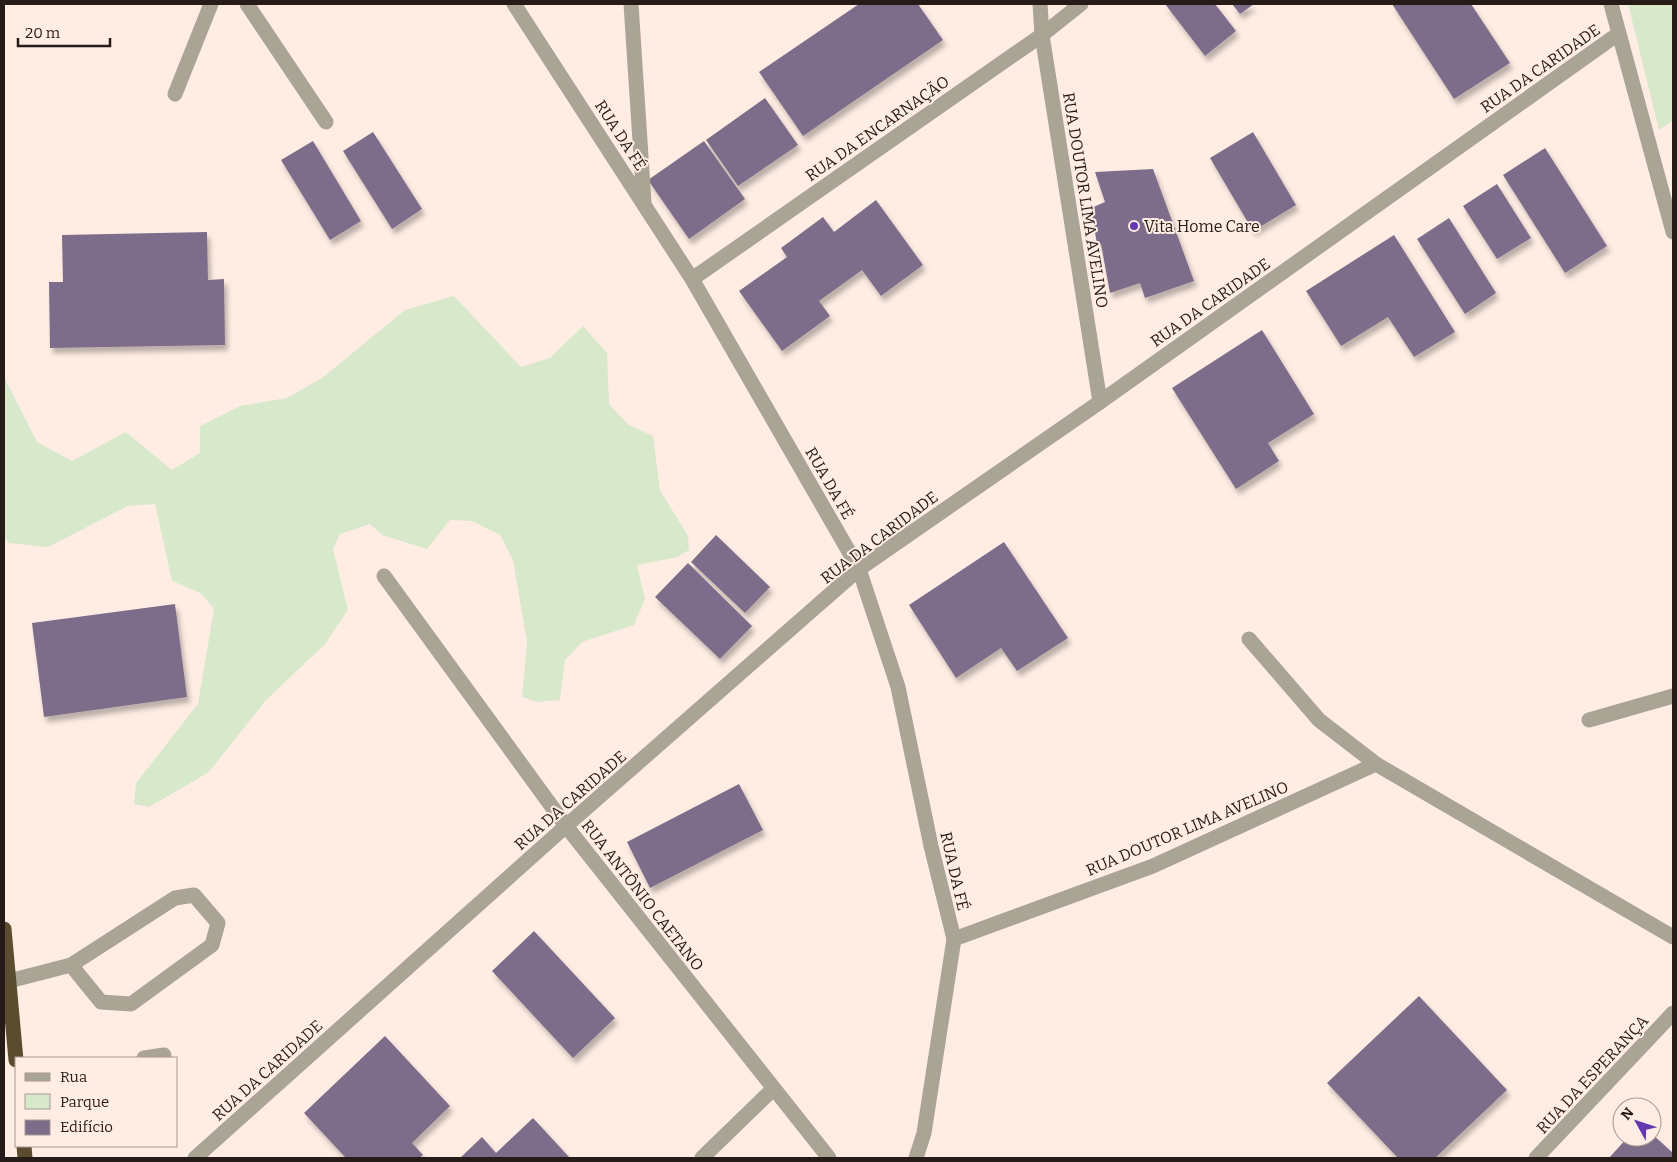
<svg xmlns="http://www.w3.org/2000/svg" width="1677" height="1162" viewBox="0 0 1677 1162" font-family="Bitter,serif">
<defs>
<filter id="shadow"><feDropShadow dx="3" dy="5.5" stdDeviation="2.5" flood-color="#0004"/></filter>
</defs>
<rect width="100%" height="100%" fill="#ffede4"/>
<g fill="#d7e8cb">
<path d="M1628,4h45v116l-14,10z"/>
<path d="M454,296l67,71 29,-9 33,-32 24,27 2,51 20,21 24,11 7,54 28,46 1,14 -11,7 -41,8 8,34 -11,26 -52,17 -17,18 -5,40 -23,2 -15,-5 5,-55 -14,-82 -13,-25 -28,-14 -22,-1 -23,29 -45,-14 -12,-11 -30,10 -7,15 15,61 -23,34 -60,57 -56,71 -60,35 -15,-3 2,-21 62,-79 16,-95 -13,-16 -29,-12 -17,-77 -27,2 -80,41 -40,-4 -4,-8v-158l33,65 35,19 54,-29 46,38 28,-17v-27l40,-20 47,-8 35,-20 83,-68z"/>
</g>
<g fill="#7d6d8a" filter="url(#shadow)">
<path d="M859,4h59l25,36 -140,96 -44,-64z"/>
<path d="M1165,4h50l21,27 -31,25z"/>
<path d="M1232,4h22l-14,10z"/>
<path d="M1392,4h79l39,59 -56,36z"/>
<path d="M765,98l33,47 -60,41 -32,-46z"/>
<path d="M373,132l49,77 -30,20 -49,-78z"/>
<path d="M1253,132l43,73 -43,26 -43,-73z"/>
<path d="M313,141l48,80 -31,19 -49,-80z"/>
<path d="M704,141l41,58 -56,40 -41,-59z"/>
<path d="M1545,148l62,98 -42,27 -62,-98z"/>
<path d="M1153,169l41,112 -49,17 -5,-15 -30,10 -9,-49h-4l-6,-36 14,-6 -10,-30z"/>
<path d="M1497,184l34,54 -34,21 -34,-53z"/>
<path d="M876,200l47,65 -42,31 -19,-26 -43,31 11,15 -48,35 -43,-60 48,-34 -6,-9 42,-31 11,15z"/>
<path d="M1449,218l47,75 -31,21 -48,-75z"/>
<path d="M207,232l1,48 16,-1 1,66 -175,3 -1,-66h14l-1,-47z"/>
<path d="M1394,235l61,97 -41,25 -26,-40 -47,29 -35,-55z"/>
<path d="M1262,330l52,84 -46,29 11,18 -43,28 -64,-101z"/>
<path d="M716,535l54,52 -25,26 -54,-51z"/>
<path d="M1004,542l64,96 -51,33 -16,-23 -45,30 -47,-73z"/>
<path d="M688,563l64,63 -32,33 -65,-62z"/>
<path d="M175,604l12,93 -143,20 -12,-94z"/>
<path d="M739,784l24,46 -113,58 -23,-46z"/>
<path d="M534,931l81,87 -42,40 -81,-87z"/>
<path d="M1419,996l88,94 -72,68h-37l-71,-75z"/>
<path d="M385,1036l65,70 -38,37 11,12 -4,3h-73l-42,-45z"/>
<path d="M533,1118l37,40h-110l22,-21 14,16z"/>
<path d="M1652,1134l21,19v5h-64l19,-21h24z"/>
</g>
<g fill="none" stroke-linecap="round" stroke-linejoin="round">
<g stroke="#aaa495" stroke-width="15">
<path d="M247,4l79,118"/>
<path d="M1589,720l84,-24"/>
<path d="M9,981l62,-16 104,-67 19,-3 24,28 -6,22 -81,59 -30,-2 -30,-37"/>
<path d="M144,1058l20,-3"/>
</g>
<g stroke="#aaa495" stroke-width="15">
<path d="M514,4l178,275 167,290 39,118 33,159 23,93 -30,194 -8,25"/>
<path d="M631,4l13,198"/>
<path d="M1040,4l2,31 58,367"/>
<path d="M1611,4l62,228"/>
<path d="M175,94l36,-90"/>
<path d="M692,279l350,-244 39,-31"/>
<path d="M384,576l182,250 263,332"/>
<path d="M1249,639l70,81 57,44 297,173"/>
<path d="M954,939l199,-73 223,-102"/>
<path d="M195,1158l371,-332 293,-257 241,-167 518,-368"/>
<path d="M702,1158l71,-69"/>
<path d="M1536,1158l137,-145"/>
</g>
<g stroke="#5a4d2f" stroke-width="15">
<path d="M4,929l12,131"/>
<path d="M24,1146l1,12"/>
</g>
</g>
<circle fill="#6539b1" stroke="#ffede4" stroke-width="2" cx="1134" cy="226" r="5"/>
<g text-anchor="middle" stroke-width="4" stroke-linejoin="round" paint-order="stroke">
<g font-size="16" fill="#261b16" stroke="#ffede4">
<text transform="translate(1540 68) rotate(-35)" y="6">RUA DA CARIDADE</text>
<text transform="translate(877 128) rotate(-35)" y="6">RUA DA ENCARNAÇÃO</text>
<text transform="translate(621 135) rotate(57)" y="6">RUA DA FÉ</text>
<text transform="translate(1086 200) rotate(81)" y="6">RUA DOUTOR LIMA AVELINO</text>
<text transform="translate(1210 302) rotate(-35)" y="6">RUA DA CARIDADE</text>
<text transform="translate(830 483) rotate(60)" y="6">RUA DA FÉ</text>
<text transform="translate(879 537) rotate(-37)" y="6">RUA DA CARIDADE</text>
<text transform="translate(570 800) rotate(-41)" y="6">RUA DA CARIDADE</text>
<text transform="translate(1187 828) rotate(-23)" y="6">RUA DOUTOR LIMA AVELINO</text>
<text transform="translate(955 871) rotate(77)" y="6">RUA DA FÉ</text>
<text transform="translate(643 895) rotate(52)" y="6">RUA ANTÔNIO CAETANO</text>
<text transform="translate(267 1070) rotate(-42)" y="6">RUA DA CARIDADE</text>
<text transform="translate(1592 1074) rotate(-47)" y="6">RUA DA ESPERANÇA</text>
</g>
<g font-size="16" fill="#261b16" stroke="#ffede4" text-anchor="start">
<text x="1144" y="232">Vita Home Care</text>
</g>
</g>
<rect width="1677" height="1162" fill="none" stroke="#261b16" stroke-width="10"/>
<rect x="15" y="1057" width="162" height="90" fill="#ffede4" stroke="#a89992"/>
<rect x="25" y="1073" width="25" height="8" fill="#aaa495" stroke="#a89992"/>
<text x="60" y="1082" font-size="15" fill="#261b16">Rua</text>
<rect x="25" y="1094" width="25" height="15" fill="#d7e8cb" stroke="#a89992"/>
<text x="60" y="1107" font-size="15" fill="#261b16">Parque</text>
<rect x="25" y="1120" width="25" height="15" fill="#7d6d8a" stroke="#a89992"/>
<text x="60" y="1132" font-size="15" fill="#261b16">Edifício</text>
<g transform="translate(1637 1122) rotate(310)"><circle r="24" fill="#ffede4" stroke="#a89992"/>
<path d="M0-4L9 19L0 12L-9 19Z" fill="#6539b1"/>
<text y="-8" font-size="14" font-weight="bold" text-anchor="middle" fill="#261b16">N</text>
</g>
<path d="M18 38v8h92v-8" fill="none" stroke="#261b16" stroke-width="2.5"/>
<text x="25" y="38" font-size="15" fill="#261b16" stroke="#ffede4" stroke-width="4" paint-order="stroke">20 m</text>
</svg>
